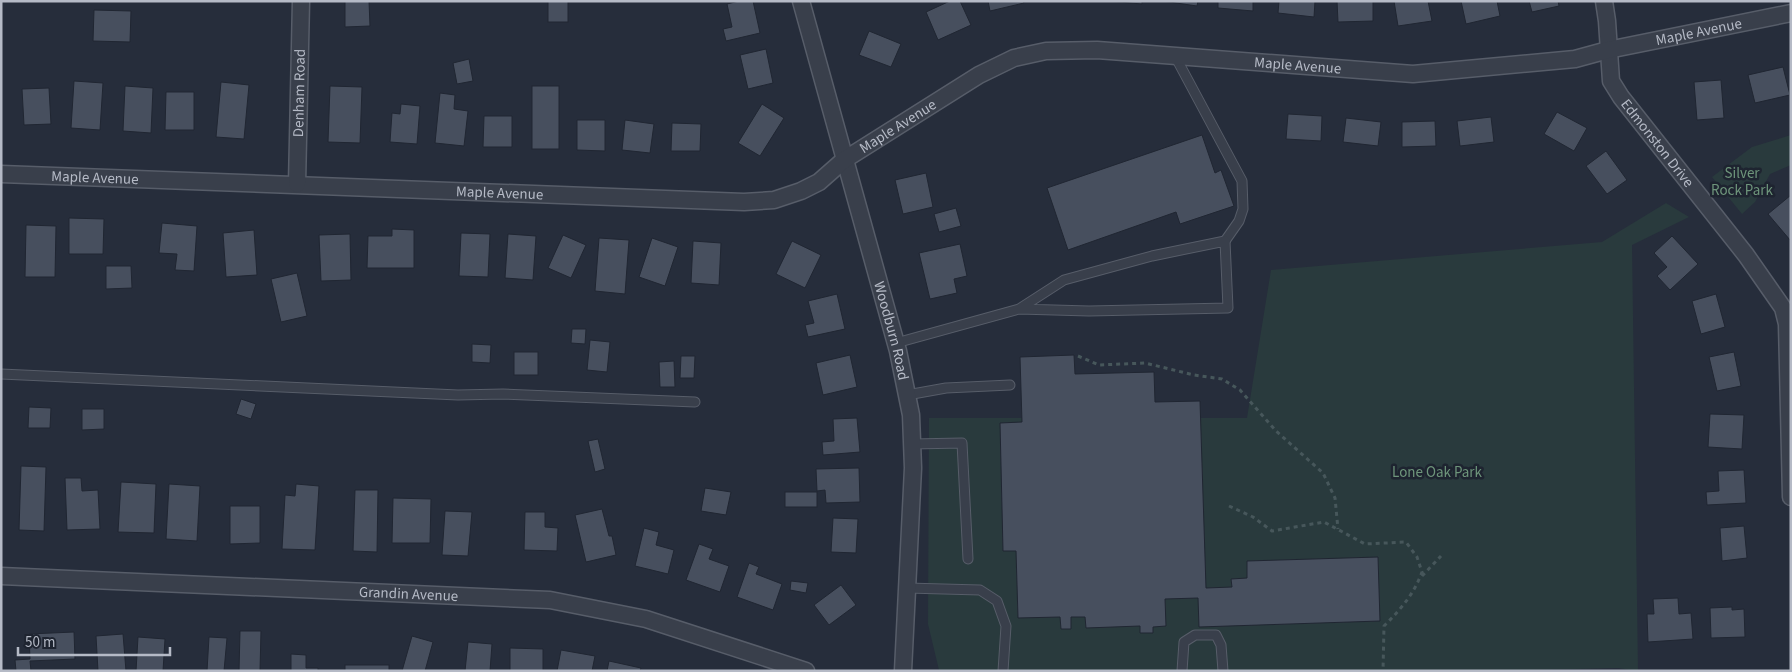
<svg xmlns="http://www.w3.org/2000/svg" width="1792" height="672" viewBox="0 0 1792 672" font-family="'Source Sans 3',sans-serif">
<rect width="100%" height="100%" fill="#262d3b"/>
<g fill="#293a3d">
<path d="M1791,135v30l-21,9 -15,28 -13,12 -30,-37 40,-30z"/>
<path d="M1666,203l23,14 -57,28 6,426 -20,-3 -125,3 -554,-1 -11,-46 1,-206h318l24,-148 331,-28z"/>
</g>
<g fill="#474f5e" stroke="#202632">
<path d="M345,1h24l1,25 -25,1z"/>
<rect x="548" y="1" width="20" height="21"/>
<path d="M739,1h14l7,32 -34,8 -3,-12 9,-2 -5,-23z"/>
<path d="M950,1h10l11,24 -33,15 -12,-28z"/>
<path d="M988,1h35l1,2 -34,8z"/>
<path d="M1107,1h35v3z"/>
<path d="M1162,1h36l-1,5z"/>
<path d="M1218,1h35v10l-35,-3z"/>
<path d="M1279,1h36l-1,16 -36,-4z"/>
<path d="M1337,1h36v20l-35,1z"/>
<path d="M1394,1h34l4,20 -34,5z"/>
<path d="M1461,1h36l3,15 -34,8z"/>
<path d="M1529,1h29l1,5 -27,6z"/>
<path d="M94,10l37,1 -1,31 -37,-1z"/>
<path d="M869,31l32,13 -10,23 -32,-12z"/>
<path d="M766,49l7,34 -25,6 -8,-34z"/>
<path d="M469,59l4,22 -16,3 -4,-21z"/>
<path d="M1783,67l7,28 -35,8 -7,-28z"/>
<path d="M1721,80l3,38 -27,2 -3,-38z"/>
<path d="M74,81l29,2 -3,47 -29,-2z"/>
<path d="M221,82l28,3 -5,54 -28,-2z"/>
<path d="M125,86l28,2 -2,45 -28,-2z"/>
<path d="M330,86l32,1 -2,56 -32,-1z"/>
<rect x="532" y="86" width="27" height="63"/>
<path d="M49,88l2,36 -27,1 -2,-36z"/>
<path d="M166,92h28v38h-29z"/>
<path d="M440,93l15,2 -1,14 14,2 -4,35 -29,-3z"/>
<path d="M401,104l19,2 -3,38 -27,-2 2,-29 8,1z"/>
<path d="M762,104l22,14 -24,38 -22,-13z"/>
<path d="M1557,112l30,16 -13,23 -30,-17z"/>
<path d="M1288,114l34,2 -1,25 -35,-2z"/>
<path d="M484,116h28v31h-29z"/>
<path d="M1491,117l3,25 -34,4 -3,-25z"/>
<path d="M1346,118l35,4 -3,24 -35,-4z"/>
<path d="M577,120h28v31l-28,-1z"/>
<path d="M625,120l29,4 -4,29 -28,-3z"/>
<path d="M1435,121l1,25 -34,1v-25z"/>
<path d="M672,123l29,1 -1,27h-29z"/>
<path d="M1202,135l13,38 6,-3 13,36 -54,18 -4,-12 -108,38 -21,-62z"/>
<path d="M1606,151l21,29 -20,14 -21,-28z"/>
<path d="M926,173l7,34 -30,7 -8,-34z"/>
<path d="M1791,195v44l-1,1 -22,-26z"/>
<path d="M956,208l5,18 -22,6 -5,-18z"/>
<path d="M69,218l35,1 -1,35h-34z"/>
<path d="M162,223l35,3 -3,45 -19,-1 2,-16 -18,-1z"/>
<path d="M26,225l30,1 -1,51h-30z"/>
<path d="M392,229l22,1v38h-47l1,-32h24z"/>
<path d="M254,230l3,45 -31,2 -3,-44z"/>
<path d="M461,233l29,1 -2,43 -29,-1z"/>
<path d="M350,234l1,46 -30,1 -2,-46z"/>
<path d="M508,234l28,2 -3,44 -28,-2z"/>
<path d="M563,235l23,10 -15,33 -23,-10z"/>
<path d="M1672,236l26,28 -28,26 -13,-14 10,-9 -13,-14z"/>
<path d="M599,238l30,2 -4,54 -30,-3z"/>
<path d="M652,238l26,9 -13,39 -26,-9z"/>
<path d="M693,241l28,2 -2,42 -28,-2z"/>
<path d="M792,241l29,14 -16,33 -29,-14z"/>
<path d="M960,244l7,32 -13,3 3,14 -27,6 -11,-46z"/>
<path d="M106,266h25l1,22 -26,1z"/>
<path d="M297,273l10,43 -26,6 -10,-43z"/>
<path d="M837,294l8,35 -37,8 -3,-12 9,-2 -6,-22z"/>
<path d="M1716,294l9,33 -24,7 -9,-33z"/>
<path d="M572,329h14l-1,15 -14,-1z"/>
<path d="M590,340l20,2 -3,30 -20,-2z"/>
<path d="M472,344l19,1 -1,18 -18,-1z"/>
<rect x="514" y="352" width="24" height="23"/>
<path d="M1734,352l7,34 -24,5 -8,-34z"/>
<path d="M850,355l7,32 -34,8 -7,-32z"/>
<path d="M1074,355l1,19 79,-2 1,30 45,-1 6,187 26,-1 -1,-8 16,-1v-17l131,-4 2,64 -181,6 -1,-29 -33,1 1,27 -13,1v6h-13v-7l-54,2 -1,-11h-14v12h-10l-1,-12 -42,1 -2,-67h-13l-3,-128 22,-1 -2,-65z"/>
<path d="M681,356h14l-1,22h-14z"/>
<path d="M674,361l1,26h-15l-1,-25z"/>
<path d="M241,399l15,5 -5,15 -15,-5z"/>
<path d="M29,407l22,1 -1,20h-22z"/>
<path d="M82,409h22v20l-22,1z"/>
<path d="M1710,414l34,1 -2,34 -34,-2z"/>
<path d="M857,418l3,34 -37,3 -1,-13 12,-1 -1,-22z"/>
<path d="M598,439l7,30 -10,3 -7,-31z"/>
<path d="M21,466l25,1 -2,64 -25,-1z"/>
<path d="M859,468l1,34 -34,1 -1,-13 -8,1 -1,-22z"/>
<path d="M1744,470l2,33 -39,2 -1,-13 13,-1 -1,-20z"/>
<path d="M65,478h16l1,13 16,-1 2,39 -33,1z"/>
<path d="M121,482l35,2 -2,49 -36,-1z"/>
<path d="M169,484l31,2 -3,55 -31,-2z"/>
<path d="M296,484l23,2 -4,64 -33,-1 3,-54 10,1z"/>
<path d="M705,488l26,4 -5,23 -25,-4z"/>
<path d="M355,490h23l-1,62 -24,-1z"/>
<rect x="785" y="492" width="32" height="15"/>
<path d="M393,498l38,1 -1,44h-38z"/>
<path d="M230,506h30v37l-30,1z"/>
<path d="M602,509l7,27h3l4,19 -30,7 -11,-47z"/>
<path d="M445,511l27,1 -4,44 -26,-1z"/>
<path d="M525,512h20v15l13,1 -1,23 -33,-1z"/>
<path d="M833,518l25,1 -2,34 -25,-1z"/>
<path d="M1744,526l3,32 -25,3 -2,-33z"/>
<path d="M644,528l15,4 -3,13 18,5 -6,24 -33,-8z"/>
<path d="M699,544l14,5 -4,10 20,7 -9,26 -34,-12z"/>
<path d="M749,563l10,4 -3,7 26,10 -9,26 -36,-13z"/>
<path d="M791,581l17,2 -2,10 -16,-3z"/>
<path d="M841,585l15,20 -27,20 -15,-20z"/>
<path d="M1678,598l1,16 12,-1 2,26 -45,3 -1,-28h7l-1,-15z"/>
<path d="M1732,607v3l12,-1 1,28 -34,1 -1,-30z"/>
<path d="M240,631h21l-1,40h-21z"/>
<path d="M74,632l1,27 -45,2 1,10h-15l-1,-11 15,-1 -1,-25z"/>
<path d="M123,634l3,37h-28l-2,-35z"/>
<path d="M412,636l21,6 -8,29h-23z"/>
<path d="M138,637l27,2 -2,32h-27z"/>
<path d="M209,637l18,1 -3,33h-17z"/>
<path d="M468,642l24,2 -2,27h-25z"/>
<path d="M510,648l33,1v22h-33z"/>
<path d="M561,650l34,6 -3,15h-35z"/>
<path d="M291,654l15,1v13h12v3h-27z"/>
<path d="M609,661l32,7 -1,3h-33z"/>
<rect x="345" y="665" width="44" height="6"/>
</g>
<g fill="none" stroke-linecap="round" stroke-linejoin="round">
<g stroke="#575d69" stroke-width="11">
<g id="lane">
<path d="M1175,56l67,125 1,28 -4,12 -14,20"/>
<path d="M896,343l123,-34 70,2 139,-3 -3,-67 -73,15 -88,24 -45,29"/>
<path d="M1,374l457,21 45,-1 192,8"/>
<path d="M907,395l39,-7 64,-3"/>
<path d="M912,444l50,-1 6,116"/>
<path d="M907,588l73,2 17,11 9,25 -3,45"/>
<path d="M1182,671l2,-29 11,-7h21l5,10 2,26"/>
</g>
</g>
<g stroke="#575d69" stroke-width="19">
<g id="street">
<path id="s1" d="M801,1l97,350 13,64 2,53 -10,203"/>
<path id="s2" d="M1604,1l3,20 4,60 10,16 125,158 37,53 4,16 4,173"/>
<path id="s3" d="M1,174l743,28 30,-2 27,-9 18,-9 25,-22 135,-85 35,-17 32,-7 51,-1 316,24 162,-15 33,-9 183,-37"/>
<path id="s4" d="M297,184l4,-183"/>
<path id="s5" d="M1,576l549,24 96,19 160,52"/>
</g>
</g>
<g stroke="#47575b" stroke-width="3" stroke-dasharray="4 4" stroke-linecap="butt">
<path d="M1078,356l21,9 46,-2 49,12 28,4 18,11 36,41 47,42 12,25 3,31"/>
<path d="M1229,506l24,11 19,14 52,-9 41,22 41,-2 11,15 5,15c-8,22 -21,37 -38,54l-1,45"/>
<path d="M1422,576l19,-20"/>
</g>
<use href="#lane" stroke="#393f4b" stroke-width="9"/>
<use href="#street" stroke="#393f4b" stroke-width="16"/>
</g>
<g text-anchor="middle" stroke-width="5" stroke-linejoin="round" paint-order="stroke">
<g font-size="15" fill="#b5bac6" stroke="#1e2430">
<text dy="5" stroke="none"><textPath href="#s3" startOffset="1744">Maple Avenue</textPath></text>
<text dy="5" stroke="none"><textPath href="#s3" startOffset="1339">Maple Avenue</textPath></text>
<text dy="5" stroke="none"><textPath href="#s4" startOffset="91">Denham Road</textPath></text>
<text dy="5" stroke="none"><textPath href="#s3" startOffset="919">Maple Avenue</textPath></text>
<text dy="5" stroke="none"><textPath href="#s2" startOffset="158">Edmonston Drive</textPath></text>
<text dy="5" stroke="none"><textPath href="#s3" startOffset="94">Maple Avenue</textPath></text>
<text dy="5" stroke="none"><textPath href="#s3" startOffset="499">Maple Avenue</textPath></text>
<text dy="5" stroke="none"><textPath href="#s1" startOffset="342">Woodburn Road</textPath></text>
<text dy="5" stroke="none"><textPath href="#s5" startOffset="408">Grandin Avenue</textPath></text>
</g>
<g font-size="15" fill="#6e957b" stroke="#1e2430">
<text x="1742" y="178">Silver<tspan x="1742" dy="17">Rock Park</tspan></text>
<text x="1437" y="477">Lone Oak Park</text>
</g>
</g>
<rect width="1792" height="672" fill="none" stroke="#b5bac6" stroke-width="5"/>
<path d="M18 647v8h152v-8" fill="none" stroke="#b5bac6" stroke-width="2.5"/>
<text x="25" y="647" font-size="15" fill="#b5bac6" stroke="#1e2430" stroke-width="4" paint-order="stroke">50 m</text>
</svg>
